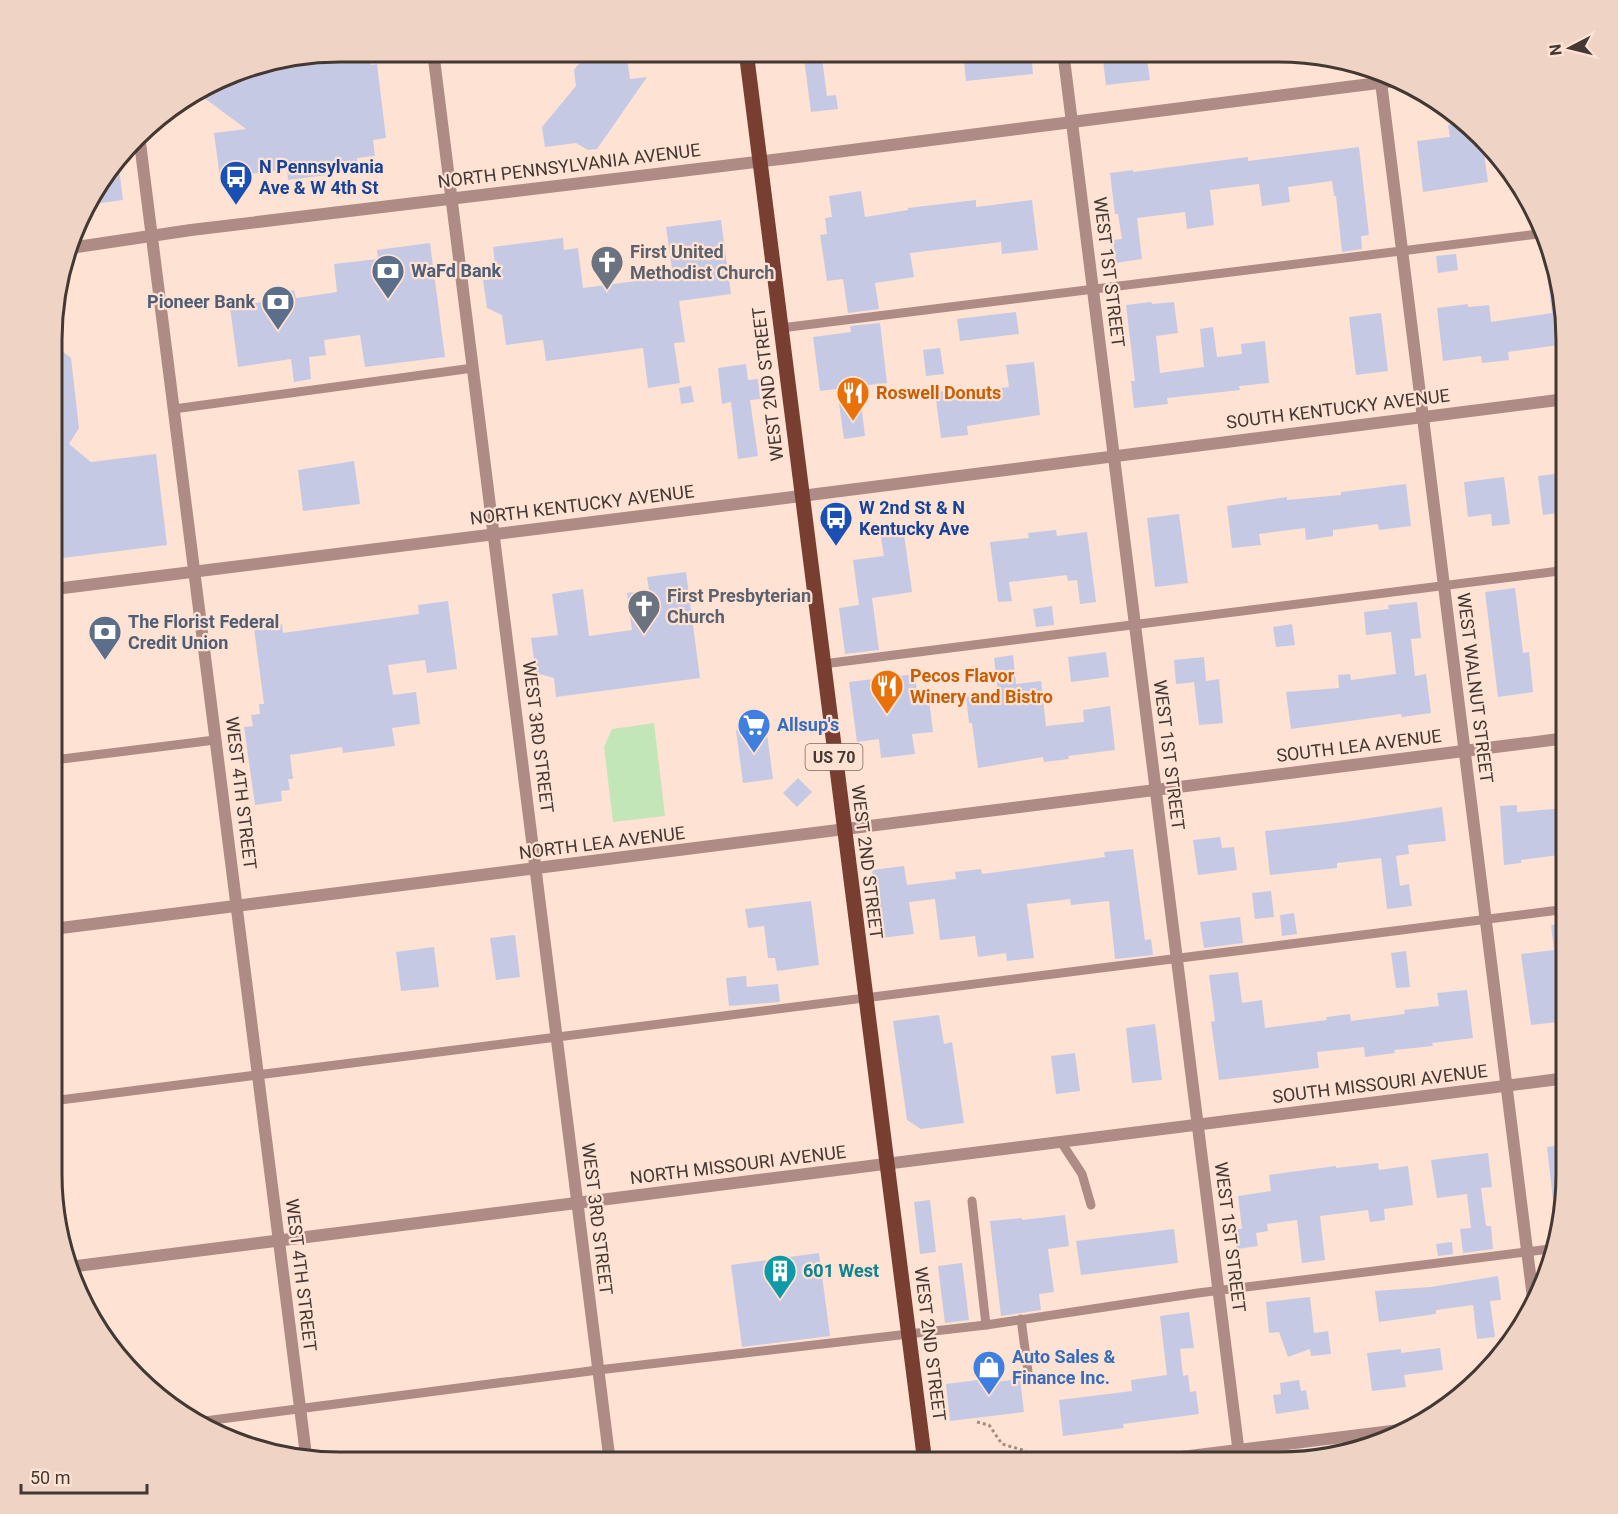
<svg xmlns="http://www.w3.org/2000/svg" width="1618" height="1514" viewBox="0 0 1618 1514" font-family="Roboto,sans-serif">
<rect width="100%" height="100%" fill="#fee2d3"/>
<path fill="#c3e6b9" d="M654,723l11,93 -52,6 -9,-75 8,-18z"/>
<g fill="#c6c9e4">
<path d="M340,51h29l2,14 6,-1 9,74 -13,2 2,16 -18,2 2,13 -71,9 -1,-11 -67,9 -6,-45 32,-4 -47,-35 48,-28z"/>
<path d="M589,51h37l4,28 17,-2 -50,72 -9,1 -12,-7 -31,4 -3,-20 34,-41 -2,-16z"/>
<path d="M803,51h18l6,45 9,-1 2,14 -27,3z"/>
<path d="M963,51h68l2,23 -67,7z"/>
<path d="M1102,52h44l4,28 -44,5z"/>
<path d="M1462,123l20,16 6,43 -65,10 -6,-51 33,-4 -2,-12z"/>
<path d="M1359,147l10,88 -8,1 1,13 -20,3 -6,-56h-2l-2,-15 -44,6 2,15 -28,4 -3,-22 -49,6 4,35 -27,4 -2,-17 -48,6 5,41 -26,4 -3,-23 9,-1 -4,-25h-3l-5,-41 23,-3v2l115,-15v4z"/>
<path d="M118,161l5,39 -37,5 4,-9z"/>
<path d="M861,191l4,26 43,-7v-2l68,-8v7l56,-7 6,50 -36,4 -1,-12 -91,11 4,24 -39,6 4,26 -31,4 -5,-34 -16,2 -7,-46 7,-1 -2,-16 7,-1 -3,-21z"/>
<path d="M721,220l10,74 -52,7 6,41 -11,1 6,40 -32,5 -5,-40 -97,13 -3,-21 -37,5 -4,-30 -15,-7 -4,-28h5l8,-7 -3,-26 70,-9 1,12 14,-2 5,40 90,-12 -7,-49z"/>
<path d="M430,243l15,114 -80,10 -5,-32 -36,5 2,15 -17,2 2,22 -17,3 -3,-23 -53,8 -8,-60 52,-8 -1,-7 13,-2 2,8 41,-6 -3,-28 44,-5 -1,-9z"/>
<path d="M1456,254l2,16 -20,3 -2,-17z"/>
<path d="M1557,279l9,41v24l-58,8 1,8 -27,3 -1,-7 -38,5 -6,-53 31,-4v3l21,-2 2,17 61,-9 -4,-33z"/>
<path d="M1151,302l1,2 22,-2 4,31 -22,3 4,37 44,-6 -4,-38 13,-2 4,30 25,-3 -1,-10 24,-3 4,42 -30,3 1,4 -73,8 1,6 -34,4 -3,-27h4l-9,-76z"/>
<path d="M1016,312l3,22 -59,7 -3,-22z"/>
<path d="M1381,313l7,58 -32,4 -7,-58z"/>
<path d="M880,323l7,60 -28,3 6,50 -21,3 -7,-50 -17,2 -7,-54 38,-5 -1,-6z"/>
<path d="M56,346l15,12 8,70 -10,16 22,18 65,-8 11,91 -112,14z"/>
<path d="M940,348l4,26 -18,2 -3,-26z"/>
<path d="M1034,362l6,53 -73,11 1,9 -27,3 -6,-46 27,-3 1,4 46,-6 -3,-22z"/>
<path d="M746,364l2,16 10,-1 2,20 -10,1 8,56 -20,3 -7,-57 -9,2 -4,-36z"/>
<path d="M691,386l3,16 -13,2 -2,-16z"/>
<path d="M354,461l6,43 -57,7 -5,-41z"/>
<path d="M1563,473l3,39 -23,3 -5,-39z"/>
<path d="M1504,477l6,47 -18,2 -1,-12 -23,3 -4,-35z"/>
<path d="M1406,484l5,42 -32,4 -1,-6 -45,6v6l-27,4 -1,-12 -46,6 2,11 -29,3 -5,-42 60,-9v3l54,-5v-3z"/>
<path d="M1179,514l9,69 -33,4 -8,-69z"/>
<path d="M903,527l9,65 -40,6 7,52 -34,4 -6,-46 20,-3 -6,-45 31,-4 -4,-25z"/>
<path d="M1056,530l1,6 30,-4 9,70 -16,2 -3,-24 -9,1 -1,-6 -58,7 3,19 -14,1 -8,-60 39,-4 -1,-5z"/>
<path d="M686,572l14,106 -144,19 -2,-19 -18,-5 -5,-35 27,-3 -6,-41 31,-5 6,47 43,-6 -5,-37 22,-3 -2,-13z"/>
<path d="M1515,588l8,65 6,-1 4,40 -35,5 -13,-105z"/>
<path d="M448,601l9,68 -30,4 -2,-13 -37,5 5,30 23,-3 4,32 -28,4 3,18 -52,7 -1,-6 -52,8 3,24h-5l2,11 -9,1 1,10 -27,4 -11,-78 9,-1 -2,-11 9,-1 -1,-10h5l-10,-76 28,-4 1,9 136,-19 -1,-9z"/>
<path d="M1417,602l4,36 -10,1 4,37 11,-2 5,39 -29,4 -1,-3 -110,15 -5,-37 53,-4 -1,-13 12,-1 1,6 45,-6 -5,-42 -25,3 -2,-23 25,-3 -1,-4z"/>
<path d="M1052,606l2,19 -18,2 -3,-18z"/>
<path d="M1292,624l3,21 -19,2 -3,-20z"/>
<path d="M1106,652l3,25 -38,5 -3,-25z"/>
<path d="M1013,655l3,29 25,-3 5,45 38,-4 -1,-12 27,-4 5,44 -47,6 1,3 -25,3 -1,-5 -65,11 -6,-45h-3l-3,-26 32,-4 -4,-35z"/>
<path d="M1204,657l2,24 13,-2 4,44 -24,2 -5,-43h2l-20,2 -2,-24z"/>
<path d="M915,674l2,19 11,-1 5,40 -21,2 3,20 -34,4 -2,-19 -22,3 -8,-60z"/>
<path d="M766,726l7,53 -30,4 -7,-53z"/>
<path d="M798,778l14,14 -15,15 -14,-14z"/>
<path d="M1517,805v7l48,-4 2,46 -46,6v3l-17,2 -4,-59z"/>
<path d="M1442,807l4,34 -38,4 1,9 -13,2 4,30 9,-2 3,22 -25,3 -6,-51 -44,5v5l-67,7 -5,-44 79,-9z"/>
<path d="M1220,837l2,11 12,-1 3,23 -39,5 -5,-35z"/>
<path d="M1133,849l12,91 6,-1 2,16 -38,4 -6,-58 -38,4 -1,-6 -43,5 7,54 -27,3 -1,-8 -28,4 -3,-21 -35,4 -5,-41 -26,3 5,32 -33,4 -9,-68 32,-4 3,19 49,-6 -1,-7 26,-3 1,5 46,-6 77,-11 -1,-5z"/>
<path d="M1271,891l3,26 -19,2 -3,-26z"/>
<path d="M811,901l8,64 -42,6 -2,-13h-7l-4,-32 -16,2 -3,-19z"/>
<path d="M1294,913l3,21 -15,2 -2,-21z"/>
<path d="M1240,917l3,26 -39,5 -4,-26z"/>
<path d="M1567,923v98l-36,4 -10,-71 33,-4 -3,-25z"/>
<path d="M515,935l5,42 -24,3 -6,-42z"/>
<path d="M434,947l5,40 -38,4 -5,-39z"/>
<path d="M1406,951l4,36 -14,1 -5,-35z"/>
<path d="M1238,972l4,31 20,-3 3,28 62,-8 -1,-3 24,-3 1,7 54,-7 -1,-4 35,-4 -2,-13 30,-3 6,48 -41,5 1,3 -39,4 1,3 -30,4 -1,-10 -47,5 2,16 -100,12 -8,-58 4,-1 -6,-46z"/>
<path d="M746,976l1,11 31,-3 2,18 -51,4 -3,-28z"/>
<path d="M939,1015l5,29 8,-2 12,81 -43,6 -14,-9 -14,-99z"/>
<path d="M1155,1024l7,56 -30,3 -6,-55z"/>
<path d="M1075,1053l5,38 -24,3 -5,-38z"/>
<path d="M1567,1144v31l-10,43h-2l-8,-71z"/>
<path d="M1488,1153l4,34 -11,1 5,38h5l2,23 -30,4 -3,-24 11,-1 -4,-34 -30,4 -6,-38z"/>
<path d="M1378,1163l1,7 29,-4 5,39 -29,4 1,11 -15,2 -2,-12 -48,6 5,44 -23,3 -5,-43 -30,4 1,7 -12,2 2,13 -21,3 -3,-20h8l-4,-33 33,-5 -2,-16 67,-9v2z"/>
<path d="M930,1200l6,52 -16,2 -6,-52z"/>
<path d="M1065,1215l4,31 -21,3 6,43 -15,2 2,16 -40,6 -11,-95 32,-3v2z"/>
<path d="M1174,1229l4,34 -97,12 -5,-34z"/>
<path d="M1452,1242l1,12 -15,2 -2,-12z"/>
<path d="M819,1253l11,83 -88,11 -11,-82z"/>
<path d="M962,1263l7,57 -24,3 -7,-57z"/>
<path d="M1498,1276l3,24 -11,1 5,36 -18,2 -4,-34 -37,5v4l-57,8 -4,-31 56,-4z"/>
<path d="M1310,1297l4,36 14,-2 3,23 -20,2 -1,-7 -22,8 -9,-25 -10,1 -3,-31z"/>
<path d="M1189,1312l5,36 -14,1 3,27 5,-1 2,17 6,-1 3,23 -76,10 1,4 -61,8 -4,-36 73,-9 -1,-11 36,-5 -7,-59z"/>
<path d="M1440,1348l3,22 -39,5 2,12 -34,4 -5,-38 34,-4v4z"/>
<path d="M994,1378l1,4 25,-3 4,33 -74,9 -4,-37z"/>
<path d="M1299,1380l2,11 5,-1 3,19 -33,5 -3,-19 8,-1 -1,-11z"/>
</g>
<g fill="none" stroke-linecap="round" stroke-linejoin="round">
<path stroke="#a18e83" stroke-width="3" stroke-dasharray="3 3" stroke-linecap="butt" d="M977,1422l12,3 13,19 24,7"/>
<g stroke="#ae8b84" stroke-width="9">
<path d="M781,328l765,-95"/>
<path d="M174,409l299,-41"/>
<path d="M823,664l744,-94"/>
<path d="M54,760l161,-20"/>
<path d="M52,1101l1515,-192"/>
<path d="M1061,1142l21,32 9,31"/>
<path d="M972,1201l14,124"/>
<path d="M1021,1319l8,60"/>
<path d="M197,1422l401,-52 388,-45 212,-32 352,-44"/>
</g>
<g stroke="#ae8b84" stroke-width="12">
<path d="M433,51l177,1412"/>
<path d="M1063,51l177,1411"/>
<path d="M1380,74l154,1232"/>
<path d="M801,496l765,-97"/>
<path d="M69,1267l1498,-189"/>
</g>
<g stroke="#ae8b84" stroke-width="12">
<path d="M139,135l167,1320"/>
<path d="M70,248l121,-18 598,-72 613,-78"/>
<path d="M55,589l746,-93"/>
<path d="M53,929l1514,-191"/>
<path d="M1141,1462l267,-33"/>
</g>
<path stroke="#783e32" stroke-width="15" d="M746,51l179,1412"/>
</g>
<defs>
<g id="bus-pin" transform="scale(1.725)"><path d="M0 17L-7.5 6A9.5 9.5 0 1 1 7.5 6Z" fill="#1a4fb4" stroke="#fee2d3"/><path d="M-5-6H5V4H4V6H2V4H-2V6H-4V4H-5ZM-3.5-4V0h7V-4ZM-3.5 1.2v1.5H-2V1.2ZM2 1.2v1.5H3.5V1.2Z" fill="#fff"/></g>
<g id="church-pin" transform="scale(1.725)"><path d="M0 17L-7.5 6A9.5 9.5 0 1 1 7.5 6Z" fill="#6b7280" stroke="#fee2d3"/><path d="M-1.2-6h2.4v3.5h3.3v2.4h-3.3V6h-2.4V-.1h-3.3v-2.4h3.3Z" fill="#fff"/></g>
<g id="bank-pin" transform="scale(1.725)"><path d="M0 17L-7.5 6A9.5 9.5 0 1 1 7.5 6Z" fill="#5c6f8a" stroke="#fee2d3"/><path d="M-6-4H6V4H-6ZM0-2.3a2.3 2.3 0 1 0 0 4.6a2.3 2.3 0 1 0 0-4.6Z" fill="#fff"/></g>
<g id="restaurant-pin" transform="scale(1.725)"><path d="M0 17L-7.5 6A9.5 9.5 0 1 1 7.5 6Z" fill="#e8710a" stroke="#fee2d3"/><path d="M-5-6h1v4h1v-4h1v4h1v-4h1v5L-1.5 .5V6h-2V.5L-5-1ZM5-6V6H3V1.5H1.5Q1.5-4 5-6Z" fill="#fff"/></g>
<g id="supermarket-pin" transform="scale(1.725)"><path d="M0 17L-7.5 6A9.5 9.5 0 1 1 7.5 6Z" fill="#3f7fe0" stroke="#fee2d3"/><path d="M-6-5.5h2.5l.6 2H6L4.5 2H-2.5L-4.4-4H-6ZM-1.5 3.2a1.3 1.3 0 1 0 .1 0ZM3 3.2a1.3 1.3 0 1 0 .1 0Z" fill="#fff"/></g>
<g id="building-pin" transform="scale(1.725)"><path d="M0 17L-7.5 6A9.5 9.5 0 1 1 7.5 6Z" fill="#0f9aa8" stroke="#fee2d3"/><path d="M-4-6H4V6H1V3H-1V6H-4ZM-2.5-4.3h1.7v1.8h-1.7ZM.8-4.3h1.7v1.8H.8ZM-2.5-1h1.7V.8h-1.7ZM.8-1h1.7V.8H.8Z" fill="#fff"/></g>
<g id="shop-pin" transform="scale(1.725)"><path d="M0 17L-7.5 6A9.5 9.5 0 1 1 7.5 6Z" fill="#3f7fe0" stroke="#fee2d3"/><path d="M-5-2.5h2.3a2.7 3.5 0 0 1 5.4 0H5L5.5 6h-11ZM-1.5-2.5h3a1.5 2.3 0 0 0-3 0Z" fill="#fff"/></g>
</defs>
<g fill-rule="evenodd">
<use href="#bus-pin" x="236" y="177"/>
<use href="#church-pin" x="607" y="262"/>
<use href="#bank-pin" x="388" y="271"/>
<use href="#bank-pin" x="278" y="302"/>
<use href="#restaurant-pin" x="853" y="393"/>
<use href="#bus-pin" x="836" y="518"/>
<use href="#church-pin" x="644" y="606"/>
<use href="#bank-pin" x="105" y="632"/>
<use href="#restaurant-pin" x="887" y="686"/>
<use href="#supermarket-pin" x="754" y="725"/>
<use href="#building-pin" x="780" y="1271"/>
<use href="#shop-pin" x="989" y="1367"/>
</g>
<g text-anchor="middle" stroke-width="4.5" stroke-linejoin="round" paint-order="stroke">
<rect fill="#fee2d3" stroke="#7b6b62" stroke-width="1.5" x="805.5" y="744" width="57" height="26" rx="4.5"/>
<g font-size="16" font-weight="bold" fill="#433832">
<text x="834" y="763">US 70</text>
</g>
<g font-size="18" fill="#433832" stroke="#fee2d3">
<text transform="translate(569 166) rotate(-7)" y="6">NORTH PENNSYLVANIA AVENUE</text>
<text transform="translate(1109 272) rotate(83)" y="6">WEST 1ST STREET</text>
<text transform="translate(768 384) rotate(-97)" y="6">WEST 2ND STREET</text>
<text transform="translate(1338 409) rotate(-7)" y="6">SOUTH KENTUCKY AVENUE</text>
<text transform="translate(582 505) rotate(-7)" y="6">NORTH KENTUCKY AVENUE</text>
<text transform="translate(1475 688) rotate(83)" y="6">WEST WALNUT STREET</text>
<text transform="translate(538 737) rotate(83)" y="6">WEST 3RD STREET</text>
<text transform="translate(1359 746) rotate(-7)" y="6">SOUTH LEA AVENUE</text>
<text transform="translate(1169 755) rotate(83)" y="6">WEST 1ST STREET</text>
<text transform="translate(241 793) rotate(83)" y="6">WEST 4TH STREET</text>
<text transform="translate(602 843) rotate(-7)" y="6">NORTH LEA AVENUE</text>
<text transform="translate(867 862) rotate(83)" y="6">WEST 2ND STREET</text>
<text transform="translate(1380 1084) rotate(-7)" y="6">SOUTH MISSOURI AVENUE</text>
<text transform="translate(738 1165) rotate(-7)" y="6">NORTH MISSOURI AVENUE</text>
<text transform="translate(597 1219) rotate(83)" y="6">WEST 3RD STREET</text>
<text transform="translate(1230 1237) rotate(83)" y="6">WEST 1ST STREET</text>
<text transform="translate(301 1275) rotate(83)" y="6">WEST 4TH STREET</text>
<text transform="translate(930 1344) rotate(83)" y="6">WEST 2ND STREET</text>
</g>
<g font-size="18" font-weight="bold" fill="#164399" stroke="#fee2d3" text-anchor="start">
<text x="259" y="173">N Pennsylvania<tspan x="259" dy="21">Ave &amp; W 4th St</tspan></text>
<text x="859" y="514">W 2nd St &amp; N<tspan x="859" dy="21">Kentucky Ave</tspan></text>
</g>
<g font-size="18" font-weight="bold" fill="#5b616d" stroke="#fee2d3" text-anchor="start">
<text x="630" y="258">First United<tspan x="630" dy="21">Methodist Church</tspan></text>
<text x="667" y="602">First Presbyterian<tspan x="667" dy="21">Church</tspan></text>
</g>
<g font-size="18" font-weight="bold" fill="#4e5e75" stroke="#fee2d3" text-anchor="start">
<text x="411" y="277">WaFd Bank</text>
<text x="255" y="308" text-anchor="end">Pioneer Bank</text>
<text x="128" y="628">The Florist Federal<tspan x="128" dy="21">Credit Union</tspan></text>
</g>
<g font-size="18" font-weight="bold" fill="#c56008" stroke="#fee2d3" text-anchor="start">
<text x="876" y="399">Roswell Donuts</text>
<text x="910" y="682">Pecos Flavor<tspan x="910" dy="21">Winery and Bistro</tspan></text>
</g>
<g font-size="18" font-weight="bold" fill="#366cbe" stroke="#fee2d3" text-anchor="start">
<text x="777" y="731">Allsup's</text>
<text x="1012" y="1363">Auto Sales &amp;<tspan x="1012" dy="21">Finance Inc.</tspan></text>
</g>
<g font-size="18" font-weight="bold" fill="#0d838f" stroke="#fee2d3" text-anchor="start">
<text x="803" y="1277">601 West</text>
</g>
</g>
<path d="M0 0H1618V1514H0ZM340 62H1278A278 278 0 0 1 1556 340V1174A278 278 0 0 1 1278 1452H340A278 278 0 0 1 62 1174V340A278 278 0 0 1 340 62Z" fill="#efd4c6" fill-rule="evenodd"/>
<path fill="none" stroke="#433832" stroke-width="3" d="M340 62H1278A278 278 0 0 1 1556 340V1174A278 278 0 0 1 1278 1452H340A278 278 0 0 1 62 1174V340A278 278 0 0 1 340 62Z"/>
<g transform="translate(1570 48) rotate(263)" stroke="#fee2d3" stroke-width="4.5" paint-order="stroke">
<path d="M0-4.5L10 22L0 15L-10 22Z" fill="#433832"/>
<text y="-9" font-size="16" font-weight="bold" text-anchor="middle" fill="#433832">N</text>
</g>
<path d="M21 1484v9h126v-9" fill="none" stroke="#433832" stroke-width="3"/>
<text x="30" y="1484" font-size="18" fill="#433832" stroke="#fee2d3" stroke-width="4.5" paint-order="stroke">50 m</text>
</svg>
